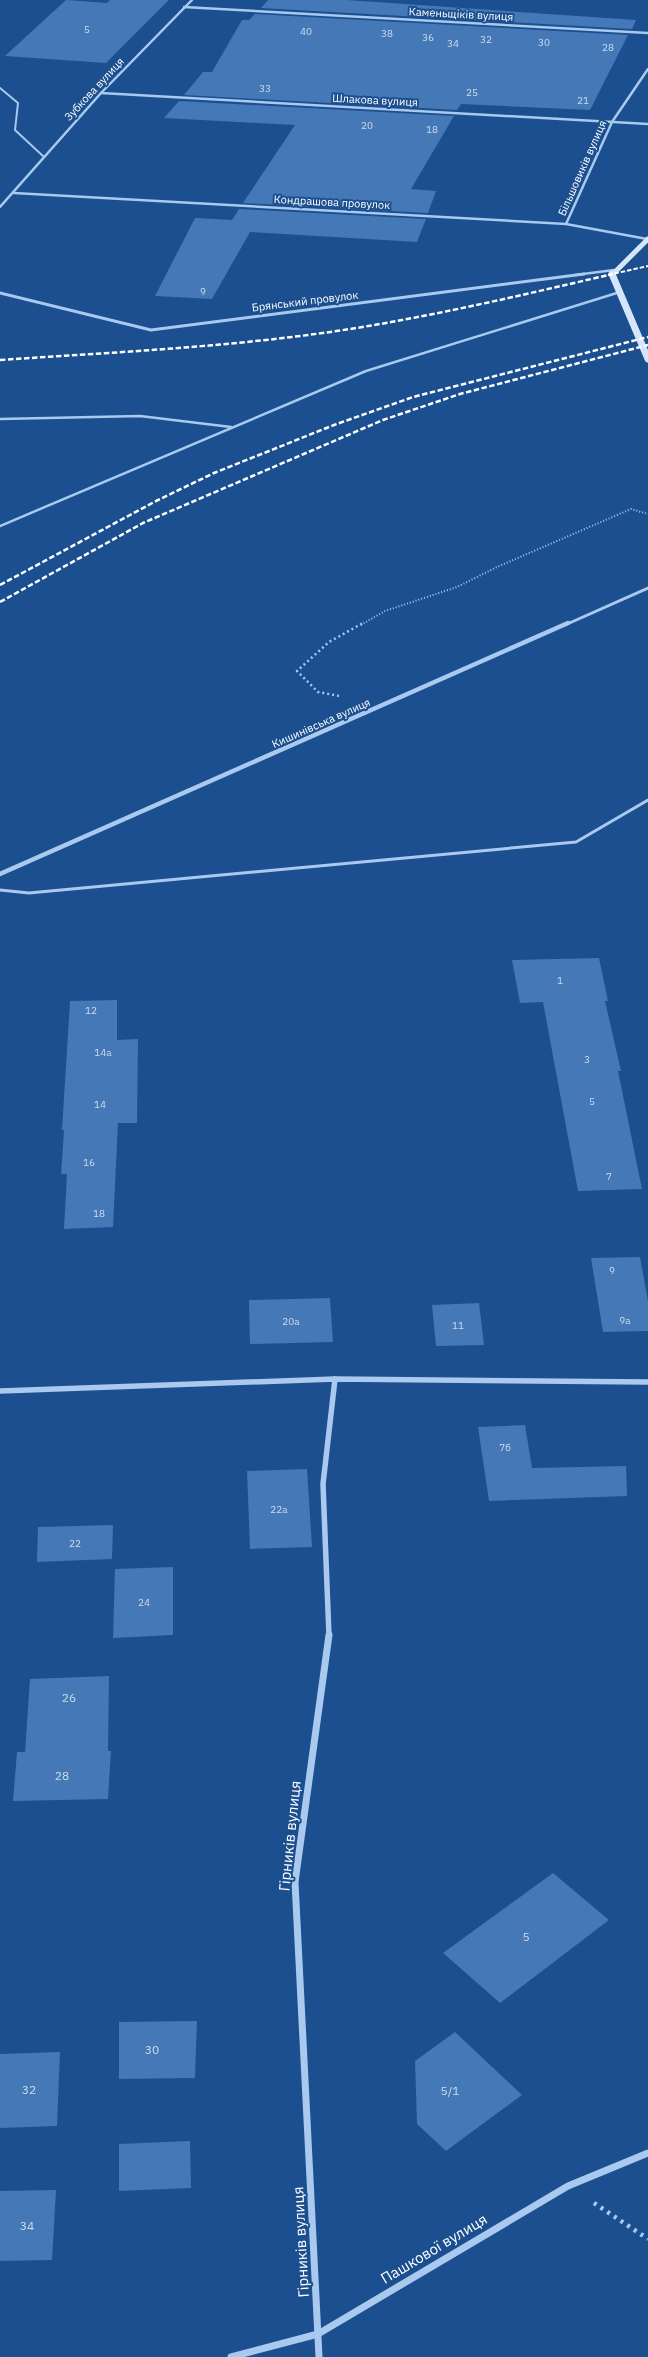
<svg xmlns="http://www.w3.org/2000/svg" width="648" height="2357" viewBox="0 0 648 2357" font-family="'IBM Plex Sans',sans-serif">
<rect width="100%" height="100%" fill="#1b4f8f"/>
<g fill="#4478b7">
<path d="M66,0l41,3 3,-3h59l-63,63 -101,-7z"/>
<path d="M268,0h79l289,20 -4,9 -371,-21z"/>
<path d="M255,14l373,21 -38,75 -129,-6 -4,6 -273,-15 19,-23h9l30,-52h7z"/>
<path d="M179,101l275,15 -43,73 25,2 -8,22 -185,-10 52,-78 -131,-7z"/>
<path d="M239,209l187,10 -9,23 -167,-10 -38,67 -57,-3 40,-78 37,2z"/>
<path d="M599,958l9,43h-3l16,70h-3l24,118 -64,2 -35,-189 -23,1 -8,-43z"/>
<path d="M117,1000v40l21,-1 -1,84h-19l-5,104 -49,2 3,-55h-6l3,-44h-2l8,-129z"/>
<path d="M640,1257l8,44v30l-45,1 -12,-74z"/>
<path d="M330,1298l3,44 -83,2 -1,-44z"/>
<path d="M479,1303l5,42 -48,1 -4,-41z"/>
<path d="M525,1425l7,43 94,-2 1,30 -138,5 -11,-74z"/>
<path d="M307,1469l5,78 -62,2 -3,-78z"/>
<path d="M113,1525l-1,34 -75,3 1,-35z"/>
<path d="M173,1567v68l-60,3 2,-69z"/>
<path d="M109,1676l-1,75h3l-3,48 -95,2 4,-49h8l5,-73z"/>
<path d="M553,1873l56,47 -109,83 -57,-50z"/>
<path d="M197,2021l-2,57 -76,1v-57z"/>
<path d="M455,2032l67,63 -76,56 -29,-27 -2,-63z"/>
<path d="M60,2052l-3,74 -57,2v-74z"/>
<path d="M190,2141l1,47 -72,3v-47z"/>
<path d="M56,2190l-4,70 -52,1v-70z"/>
</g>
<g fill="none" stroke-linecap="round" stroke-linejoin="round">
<path stroke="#a9c9ee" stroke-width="2" stroke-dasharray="1 2" stroke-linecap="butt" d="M361,625l24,-14 72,-24 40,-20 134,-58 17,5"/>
<path stroke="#a9c9ee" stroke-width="2.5" stroke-dasharray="2 3" stroke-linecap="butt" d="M339,696l-21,-4 -21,-21 32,-29 34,-19"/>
<path stroke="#a9c9ee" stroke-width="4.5" stroke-dasharray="3 5" stroke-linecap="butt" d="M594,2203l54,36"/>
<path stroke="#a9c9ee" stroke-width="2" d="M0,88l18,15 -3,27 29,27"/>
<g stroke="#a9c9ee" stroke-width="2.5">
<path d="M0,419l140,-3 91,11"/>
<path d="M0,526l366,-155 254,-79"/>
</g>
<path stroke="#a9c9ee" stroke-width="3" d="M0,890l29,3 547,-51 72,-42"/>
<g stroke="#a9c9ee" stroke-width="2.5">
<path d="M184,7l464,26"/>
<path d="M101,93l547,31"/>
<path d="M14,193l552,31 81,15"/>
<path d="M0,207l101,-114 91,-93"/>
<path d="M566,224l46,-102 36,-53"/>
<path d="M575,275l39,-5"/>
</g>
<g stroke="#a9c9ee" stroke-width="3">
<path d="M0,293l151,37 433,-56"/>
<path d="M565,625l83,-37"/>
</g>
<path stroke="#a9c9ee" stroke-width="4.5" d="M0,874l568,-251"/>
<g stroke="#a9c9ee" stroke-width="5.5">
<path d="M0,1391l335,-12 313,3"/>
<path d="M329,1636l-6,-152 12,-105"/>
</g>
<g stroke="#a9c9ee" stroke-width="7">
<path d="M231,2357l87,-23 250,-148 80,-33"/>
<path d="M319,2357l-24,-475 34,-247"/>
</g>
<path stroke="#d6e6fa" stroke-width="5" d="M612,275l36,-36"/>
<path stroke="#d6e6fa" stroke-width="7" d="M612,274l36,85"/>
<path stroke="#fff" stroke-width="2" stroke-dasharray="4.5 2" stroke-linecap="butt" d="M608,275l40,-9"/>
<g stroke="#fff" stroke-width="2.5" stroke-dasharray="5.5 2.5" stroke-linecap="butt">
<path d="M0,360c117,-8 234,-13 350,-31 89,-14 176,-35 263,-55"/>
<path d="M0,585l156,-84 58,-28 120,-48 79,-28 235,-60"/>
<path d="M0,602l143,-79 240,-103 77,-26 188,-49"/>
</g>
</g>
<g text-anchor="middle" stroke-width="4" stroke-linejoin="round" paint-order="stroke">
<g font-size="10" fill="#d0dded">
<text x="87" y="33">5</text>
<text x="306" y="35">40</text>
<text x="387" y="37">38</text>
<text x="428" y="41">36</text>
<text x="486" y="43">32</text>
<text x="544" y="46">30</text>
<text x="453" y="47">34</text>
<text x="608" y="51">28</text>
<text x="265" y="92">33</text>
<text x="472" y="96">25</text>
<text x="583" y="104">21</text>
<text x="367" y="129">20</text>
<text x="432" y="133">18</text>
<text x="203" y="295">9</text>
<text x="560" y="984">1</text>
<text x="91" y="1014">12</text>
<text x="103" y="1056">14а</text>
<text x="587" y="1063">3</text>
<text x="592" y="1105">5</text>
<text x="100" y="1108">14</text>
<text x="89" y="1166">16</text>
<text x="609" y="1180">7</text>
<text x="99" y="1217">18</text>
<text x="612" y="1274">9</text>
<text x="625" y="1324">9а</text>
<text x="291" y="1325">20а</text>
<text x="458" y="1329">11</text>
<text x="505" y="1451">7б</text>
<text x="279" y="1513">22а</text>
<text x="75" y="1547">22</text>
<text x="144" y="1606">24</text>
</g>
<g font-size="11" fill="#fff" stroke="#1b4f8f">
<text transform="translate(461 14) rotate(3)" y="4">Каменьщіків вулиця</text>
<text transform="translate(94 89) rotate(-47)" y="4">Зубкова вулиця</text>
<text transform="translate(375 100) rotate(3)" y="4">Шлакова вулиця</text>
<text transform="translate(582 168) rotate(-66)" y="4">Більшовиків вулиця</text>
<text transform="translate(332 202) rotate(3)" y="4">Кондрашова провулок</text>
<text transform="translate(305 301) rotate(-7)" y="4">Брянський провулок</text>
<text transform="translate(321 723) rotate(-24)" y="4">Кишинівська вулиця</text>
</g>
<g font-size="12" fill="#d0dded">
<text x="69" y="1702">26</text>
<text x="62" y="1780">28</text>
<text x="526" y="1941">5</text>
<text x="152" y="2054">30</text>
<text x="29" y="2094">32</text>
<text x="450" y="2095">5/1</text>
<text x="27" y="2230">34</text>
</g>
<g font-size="15" fill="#fff" stroke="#1b4f8f">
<text transform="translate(290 1836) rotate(-84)" y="5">Гірників вулиця</text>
<text transform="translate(301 2242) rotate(-93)" y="5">Гірників вулиця</text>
<text transform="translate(434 2249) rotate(-31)" y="5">Пашкової вулиця</text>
</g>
</g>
</svg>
